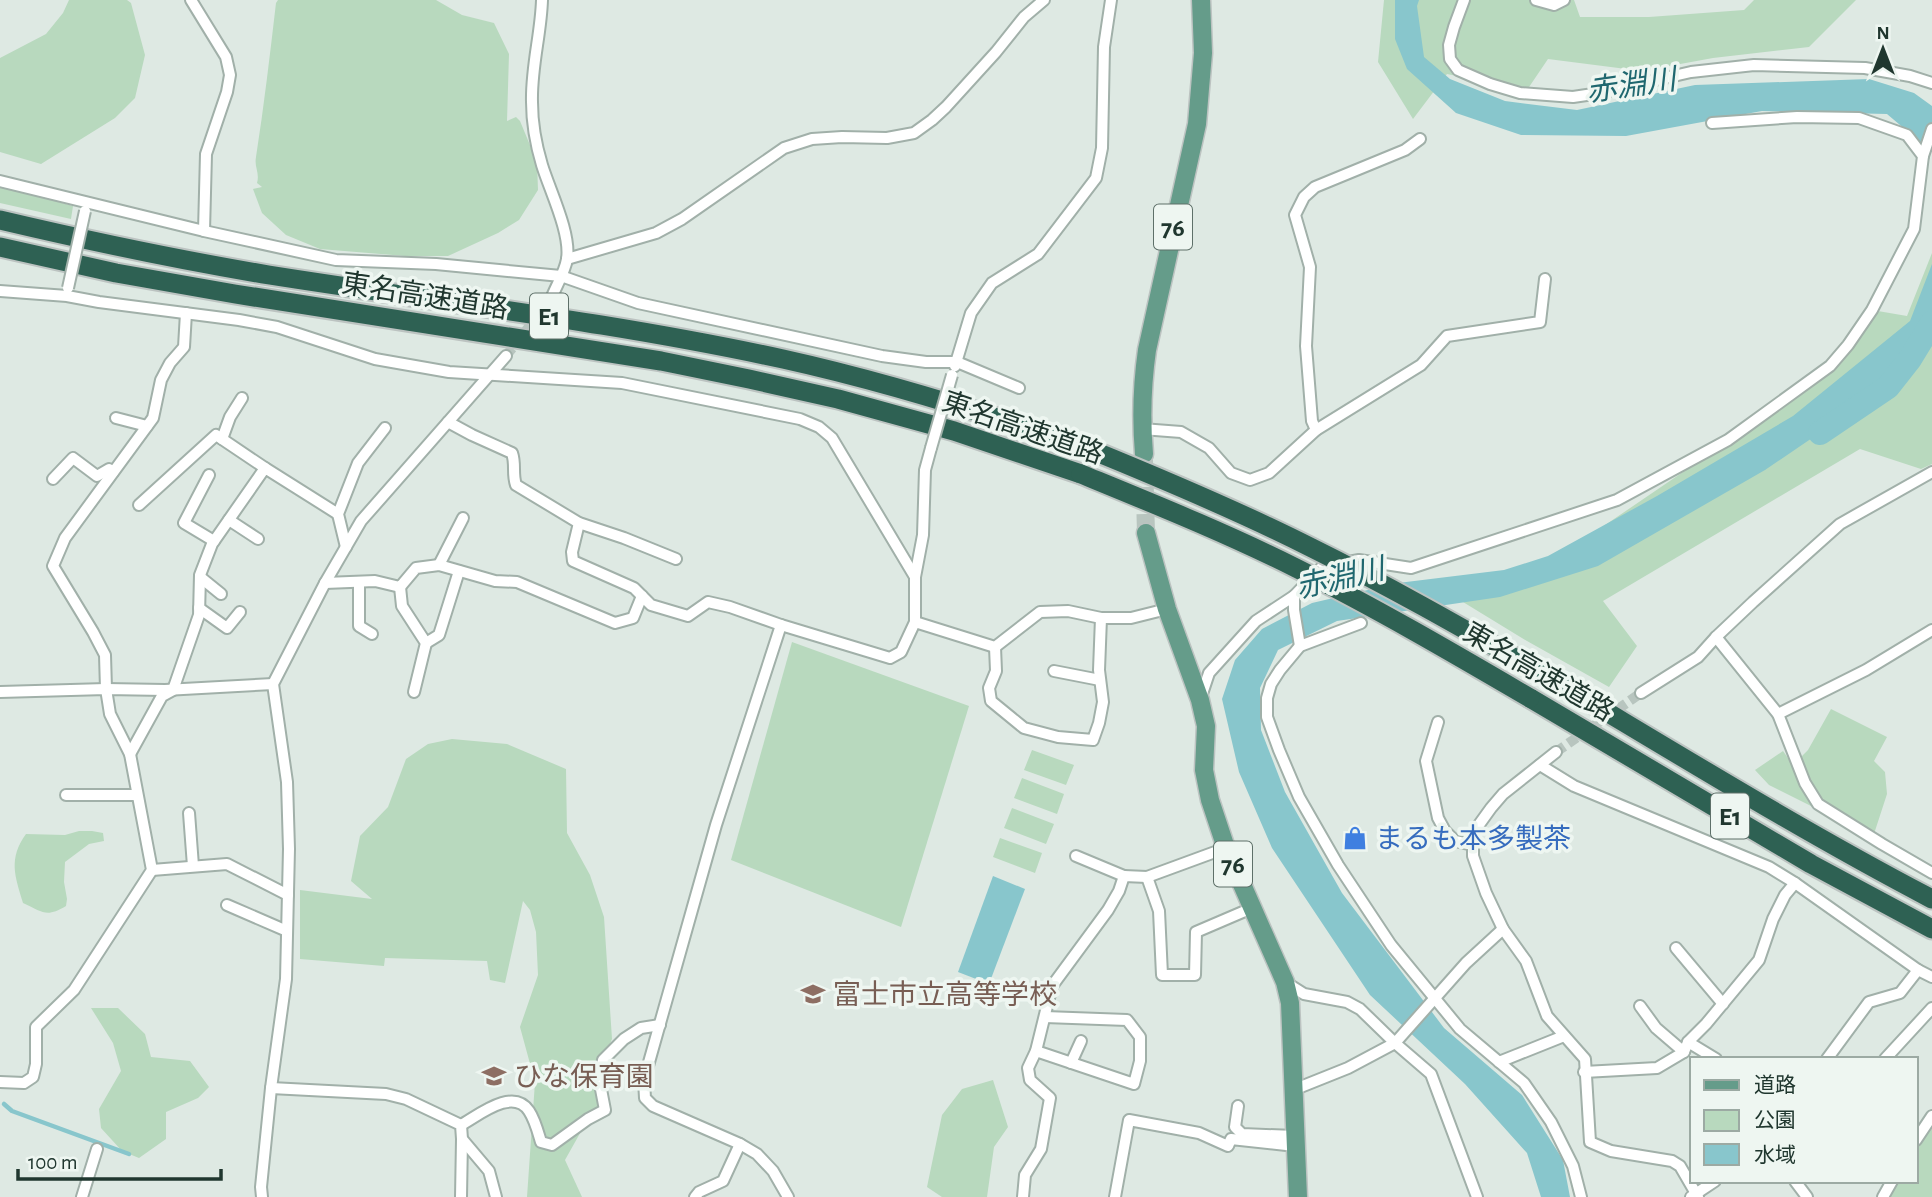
<svg xmlns="http://www.w3.org/2000/svg" width="1932" height="1197" viewBox="0 0 1932 1197" font-family="'Alegreya Sans','Noto Sans JP',sans-serif">
<rect width="100%" height="100%" fill="#dee9e3"/>
<g fill="#b8d9be">
<path d="M69,0h58l4,3 14,52 -10,43 -20,20 -74,46 -41,-12v-94l46,-24 17,-21z"/>
<path d="M278,0h158l26,15 32,8 15,31 -2,67 9,-4 4,4 17,41 1,28 -19,30 -21,13 -50,23h-43l-85,-7 -34,-14 -24,-22 -9,-24 9,-2 -5,-4c3,-10 -3,-16 -1,-26 8,-51 14,-103 20,-154z"/>
<path d="M1384,0h190l6,17h69l95,-7 10,-10h102l-47,47 -96,11 -71,13 -94,-12 -21,31 -80,-16 -34,45 -35,-57z"/>
<path d="M0,186l73,20 -2,13 -71,-16z"/>
<path d="M1932,253v211l-11,5 -61,-20 -257,152 34,45 -28,41 -82,-46 -64,-39 60,-21 160,-109 147,-106 42,-56 35,6z"/>
<path d="M792,642l177,64 -68,221 -170,-67z"/>
<path d="M1831,709l56,28 -13,24 11,11 2,22 -14,43 -104,-52 -14,-15 28,-19 10,14 15,-15z"/>
<path d="M452,739l55,5 59,25 1,64 23,42 14,42 8,122 -14,33 7,38 -17,9 -23,41 17,37h-55l8,-115 -15,-55 18,-52 -2,-43 -6,-22 -7,-9 -18,82 -15,-3 -3,-19 -102,-3 -1,8 -84,-7v-69l72,9 -21,-18 9,-45 28,-29 18,-48 22,-15z"/>
<path d="M1032,750l42,15 -8,20 -42,-15z"/>
<path d="M1022,778l42,16 -7,20 -43,-16z"/>
<path d="M1012,808l42,16 -8,20 -42,-16z"/>
<path d="M79,831h13l11,2 1,8 -15,3 -24,18 -1,20 3,17 -1,7c-20,12 -23,6 -43,-3 -8,-27 -15,-44 3,-69l39,1z"/>
<path d="M1000,838l42,15 -7,20 -42,-16z"/>
<path d="M91,1008h27l27,26 6,23 39,4 19,26 -11,11 -32,14v27l-27,19 -17,-7 -21,-23 -2,-19 22,-38 -8,-28z"/>
<path d="M993,1080l15,47 -14,20 -7,50h-45l-15,-10 15,-72 20,-26z"/>
<path d="M1932,1121v76h-52l10,-16h26v-40z"/>
</g>
<g fill="#88c6cc">
<path d="M1395,0h24l-2,6 7,51 26,22 55,22 72,9 118,-25 174,-6 45,14 18,13v46l-45,-38 -125,-3 -136,25 -105,-1 -65,-22 -49,-44 -12,-30z"/>
<path d="M1932,264v72l-26,38 -141,96 -167,96 -98,31 -163,24 -59,29 -18,38 1,42 24,62 57,101 102,135 78,67 41,65 7,37h-29l-14,-44 -62,-69 -95,-89 -98,-147 -33,-76 -17,-73 13,-39 27,-31 50,-26 86,-20 106,-13 44,-14 109,-60 136,-80 117,-95z"/>
<path d="M993,876l32,13 -36,95 -31,-12z"/>
</g>
<g fill="none" stroke-linecap="round" stroke-linejoin="round">
<path stroke="#88c6cc" stroke-width="4.5" d="M4,1104l8,7 117,43"/>
<path stroke="#88c6cc" stroke-width="24" d="M1820,433l68,-46 22,-28 22,-36"/>
<g stroke="#b8c5bf" stroke-width="10" stroke-dasharray="10 5" stroke-linecap="butt">
<path d="M506,356l45,-57"/>
<path d="M1556,752l85,-59"/>
</g>
<path stroke="#b8c5bf" stroke-width="18" stroke-dasharray="18 9" stroke-linecap="butt" d="M1144,460l2,73"/>
<g stroke="#a1b0a9" stroke-width="14">
<g id="minor">
<path d="M191,0l35,57 4,18 -3,17 -21,62 -2,77"/>
<path d="M542,0c-1,34 -11,67 -10,102 0,21 4,43 10,63 8,26 29,68 25,94 -2,13 -11,27 -16,40"/>
<path d="M1464,0l-10,27 -5,18 1,14 8,11 32,14 30,9 53,4 27,-4 91,-21 63,-7 111,3 45,8 22,7"/>
<path d="M1536,0l18,5 10,-5"/>
<path d="M1923,156l9,-27"/>
<path d="M0,181l204,50 132,29 100,4 125,12 77,27 244,53 44,6h31l62,26"/>
<path d="M567,259l89,-26 26,-14 102,-71 28,-9 30,-2 45,1 27,-5 18,-13 14,-13 50,-55 28,-35 20,-17"/>
<path d="M0,291l67,5 32,6 140,18 38,7 98,32 74,13 173,11 178,36 19,8 13,11 83,139v45l-14,30 -11,6 -109,-33 -65,200 -72,255 1,18 8,8 87,38 17,10 16,17 15,26"/>
<path d="M955,366l16,-53 21,-30 46,-29 58,-76 6,-30 2,-101 7,-47"/>
<path d="M242,398l-12,19 -8,22 43,29"/>
<path d="M116,418l31,8"/>
<path d="M448,422l24,13 40,18c4,11 0,21 4,32l63,38 45,15 52,21"/>
<path d="M1142,429l39,3 28,16 22,25 19,7 19,-7 47,-43 105,-65 26,-29 93,-14 5,-43"/>
<path d="M1316,430l-4,-9 -6,-75 4,-79 -15,-52 9,-18 11,-10 90,-37 15,-11"/>
<path d="M209,475l-25,48 30,18"/>
<path d="M53,479l20,-21 24,18 12,-7 4,3"/>
<path d="M139,505l77,-70 6,4"/>
<path d="M229,520l29,19"/>
<path d="M579,523l-7,29 1,9 61,27 17,17 37,11 20,-14 22,5 51,18"/>
<path d="M346,547l-8,-33 20,-51 27,-35"/>
<path d="M439,565l24,-47"/>
<path d="M200,577l21,17"/>
<path d="M915,577l8,-42 2,-65 6,-22"/>
<path d="M359,582v44l13,8"/>
<path d="M325,583l50,-2 25,6 16,-19 23,-3 56,16 22,1 98,41 18,-5 9,-22"/>
<path d="M400,587l2,19 24,37 -12,49"/>
<path d="M1294,596v14l6,36"/>
<path d="M199,608l28,20 13,-16"/>
<path d="M915,622l80,25 45,-35 28,-1 33,7h30l36,-9"/>
<path d="M1361,623l-61,23 -20,24 -9,14 -4,14v19l12,33 20,47 39,68 53,80 69,84 64,54 27,39 22,44 8,31"/>
<path d="M1716,637l62,77 27,69 13,21 64,40 50,29"/>
<path d="M426,643l13,-8 20,-64"/>
<path d="M995,647l1,24 -7,17 2,13 33,27 34,9 35,3 6,-17 4,-21 -4,-32 2,-52"/>
<path d="M1054,671l46,9"/>
<path d="M0,692l106,-3 59,1 108,-6"/>
<path d="M1641,693l57,-36 18,-20 37,-35 87,-78 92,-52"/>
<path d="M1200,700l9,-27 47,-52 38,-25 28,-29 37,-7 52,8 206,-68 111,-60 102,-74 18,-21 24,-35 42,-81 9,-73 -16,-21 -48,-17 -62,-1 -85,6"/>
<path d="M1778,714l88,-44 66,-40"/>
<path d="M1438,722l-12,39 12,57 7,13 10,10 18,4"/>
<path d="M1556,752l-53,42 -12,14 -18,25v23l13,37 17,36 23,32 21,55 38,43 5,83 21,9 61,10 8,5 18,31"/>
<path d="M130,754l32,-58 11,-6 26,-75 1,-40 12,-31 53,-76 73,46"/>
<path d="M1540,765l34,21 195,81 26,16 123,87 14,7"/>
<path d="M66,795h71"/>
<path d="M189,813l4,53"/>
<path d="M1076,856l48,20"/>
<path d="M152,870l75,-6 61,31"/>
<path d="M1147,877l12,34 3,64h33l1,-43 56,-24"/>
<path d="M227,905l60,26"/>
<path d="M1676,948l47,56"/>
<path d="M1285,982l19,12 43,8 13,7 35,34 36,31 46,123"/>
<path d="M1640,1006l16,22 28,24"/>
<path d="M1688,1042l28,17"/>
<path d="M1036,1051l98,33 6,-23v-24l-13,-17 -82,-3"/>
<path d="M1827,1059l42,-57 31,-9 18,-23"/>
<path d="M1885,1059l47,-51"/>
<path d="M1499,1062l65,-26"/>
<path d="M1071,1063l10,-22"/>
<path d="M1584,1072l73,-4 27,-16 4,-10 18,-18 53,-64 14,-41 12,-24 10,-12"/>
<path d="M0,1082l24,1 9,-6 3,-13v-37l38,-37 78,-120 -22,-116 -20,-40 -4,-25 -1,-34 -12,-23 -40,-66 12,-28 88,-120 8,-38 9,-17 14,-16 2,-34"/>
<path d="M271,1088l115,6 20,5 55,26 1,14 27,32 7,26"/>
<path d="M1293,1090l55,-22 47,-25 71,-80 37,-34"/>
<path d="M1238,1106l-3,21 7,7 53,2"/>
<path d="M461,1125c18,-10 52,-38 68,-14 6,9 9,21 12,31l11,3 36,-26 17,-9 -6,-31 4,-19 21,-21 17,-11 19,-3"/>
<path d="M1916,1140l16,-24"/>
<path d="M1795,1181l12,16"/>
<path d="M82,1197l15,-48"/>
<path d="M262,1197l-1,-10 10,-99 15,-109 3,-130 -2,-67 -14,-98 52,-101 36,-62 145,-165"/>
<path d="M461,1197l1,-58"/>
<path d="M695,1197l4,-5 24,-11 17,-37"/>
<path d="M1023,1197l2,-22 16,-26 9,-51 -20,-18 -2,-12 8,-17 16,-65 56,-76 11,-19 5,-15 23,1 79,-29"/>
<path d="M1115,1197l14,-77 70,13 29,13 3,-7 64,7"/>
<path d="M1691,1197l24,-16"/>
<path d="M1883,1197l9,-16"/>
</g>
</g>
<g stroke="#bcc3c1" stroke-width="21">
<g id="primary">
<path d="M1144,454c-3,-35 -2,-69 3,-104l50,-226 6,-71 -2,-53"/>
<path d="M1146,533l21,76 33,91 6,26 -2,44 6,30 16,48 59,134 5,21 8,194"/>
</g>
</g>
<g stroke="#bcc3c1" stroke-width="23">
<g id="motorway">
<path d="M0,220c89,21 179,40 269,55 171,27 344,47 514,84 104,23 206,55 306,90"/>
<path d="M0,247l116,26 119,21 426,67 88,18 89,20 116,32 127,43"/>
<path d="M1550,678c126,75 252,153 382,221"/>
<path d="M1530,698l281,166 121,65"/>
</g>
</g>
<use href="#minor" stroke="#fff" stroke-width="10"/>
<use href="#primary" stroke="#659c8a" stroke-width="18"/>
<use href="#motorway" stroke="#2e6153" stroke-width="19"/>
<g stroke="#a1b0a9" stroke-width="14" stroke-linecap="butt">
<g id="minor-bridge">
<path d="M68,288l17,-77"/>
<path d="M931,448l21,-73"/>
</g>
</g>
<g stroke="#bcc3c1" stroke-width="23" stroke-linecap="butt">
<g id="motorway-bridge">
<path d="M1089,449c76,31 150,62 223,99 81,40 159,85 238,130"/>
<path d="M1081,474c73,30 145,59 215,94 80,40 157,85 234,130"/>
</g>
</g>
<use href="#minor-bridge" stroke="#fff" stroke-width="10"/>
<use href="#motorway-bridge" stroke="#2e6153" stroke-width="19"/>
</g>
<defs>
<g id="shop-bare" transform="scale(1.89)"><path d="M-5-2.5h2.3a2.7 3.5 0 0 1 5.4 0H5L5.5 6h-11ZM-1.5-2.5h3a1.5 2.3 0 0 0-3 0Z" fill="#3f7fe0" stroke="#eef6f1" stroke-width="2.5" paint-order="stroke"/></g>
<g id="school-bare" transform="scale(1.89)"><path d="M0-5L7-2L0 1L-7-2ZM-4 1L0 2.5L4 1V4Q0 6-4 4Z" fill="#8d6e63" stroke="#eef6f1" stroke-width="2.5" paint-order="stroke"/></g>
</defs>
<g fill-rule="evenodd">
<use href="#shop-bare" x="1355" y="838"/>
<use href="#school-bare" x="813" y="994"/>
<use href="#school-bare" x="494" y="1076"/>
</g>
<g text-anchor="middle" stroke-width="7" stroke-linejoin="round" paint-order="stroke">
<g fill="#eef6f1" stroke="#5e7069" stroke-width="2">
<rect x="1154" y="204.5" width="38" height="45" rx="5"/>
<rect x="530" y="293.5" width="38" height="45" rx="5"/>
<rect x="1711" y="793.5" width="38" height="45" rx="5"/>
<rect x="1214" y="841.5" width="38" height="45" rx="5"/>
</g>
<g font-size="26" font-weight="bold" fill="#20372f">
<text x="1173" y="236">76</text>
<text x="549" y="325">E1</text>
<text x="1730" y="825">E1</text>
<text x="1233" y="873">76</text>
</g>
<g font-size="28" fill="#20372f" stroke="#eef6f1">
<text transform="translate(425 295) rotate(9)" y="10">東名高速道路</text>
<text transform="translate(1023 427) rotate(19)" y="10">東名高速道路</text>
<text transform="translate(1539 671) rotate(30)" y="10">東名高速道路</text>
</g>
<g font-size="28" fill="#366cbe" stroke="#eef6f1" text-anchor="start">
<text x="1375" y="848">まるも本多製茶</text>
</g>
<g font-size="28" fill="#785e54" stroke="#eef6f1" text-anchor="start">
<text x="833" y="1004">富士市立高等学校</text>
<text x="514" y="1086">ひな保育園</text>
</g>
<g font-size="30" font-style="italic" fill="#1f676f" stroke="#eef6f1">
<text transform="translate(1631 85) rotate(-8)" y="10">赤淵川</text>
<text transform="translate(1340 578) rotate(-13)" y="10">赤淵川</text>
</g>
</g>
<rect x="1690" y="1057" width="228" height="126" fill="#eef6f1" stroke="#9caaa3" stroke-width="2"/>
<rect x="1704" y="1080" width="35" height="10" fill="#659c8a" stroke="#9caaa3" stroke-width="2"/>
<text x="1754" y="1092" font-size="21" fill="#20372f">道路</text>
<rect x="1704" y="1110" width="35" height="21" fill="#b8d9be" stroke="#9caaa3" stroke-width="2"/>
<text x="1754" y="1127" font-size="21" fill="#20372f">公園</text>
<rect x="1704" y="1144" width="35" height="21" fill="#88c6cc" stroke="#9caaa3" stroke-width="2"/>
<text x="1754" y="1162" font-size="21" fill="#20372f">水域</text>
<g transform="translate(1883 49)" stroke="#eef6f1" stroke-width="5" paint-order="stroke">
<path d="M0-5L12 26L0 18L-12 26Z" fill="#20372f"/>
<text y="-10" font-size="19" font-weight="bold" text-anchor="middle" fill="#20372f">N</text>
</g>
<path d="M18 1169v10h203v-10" fill="none" stroke="#20372f" stroke-width="3.5"/>
<text x="28" y="1169" font-size="21" fill="#20372f" stroke="#eef6f1" stroke-width="5" paint-order="stroke">100 m</text>
</svg>
